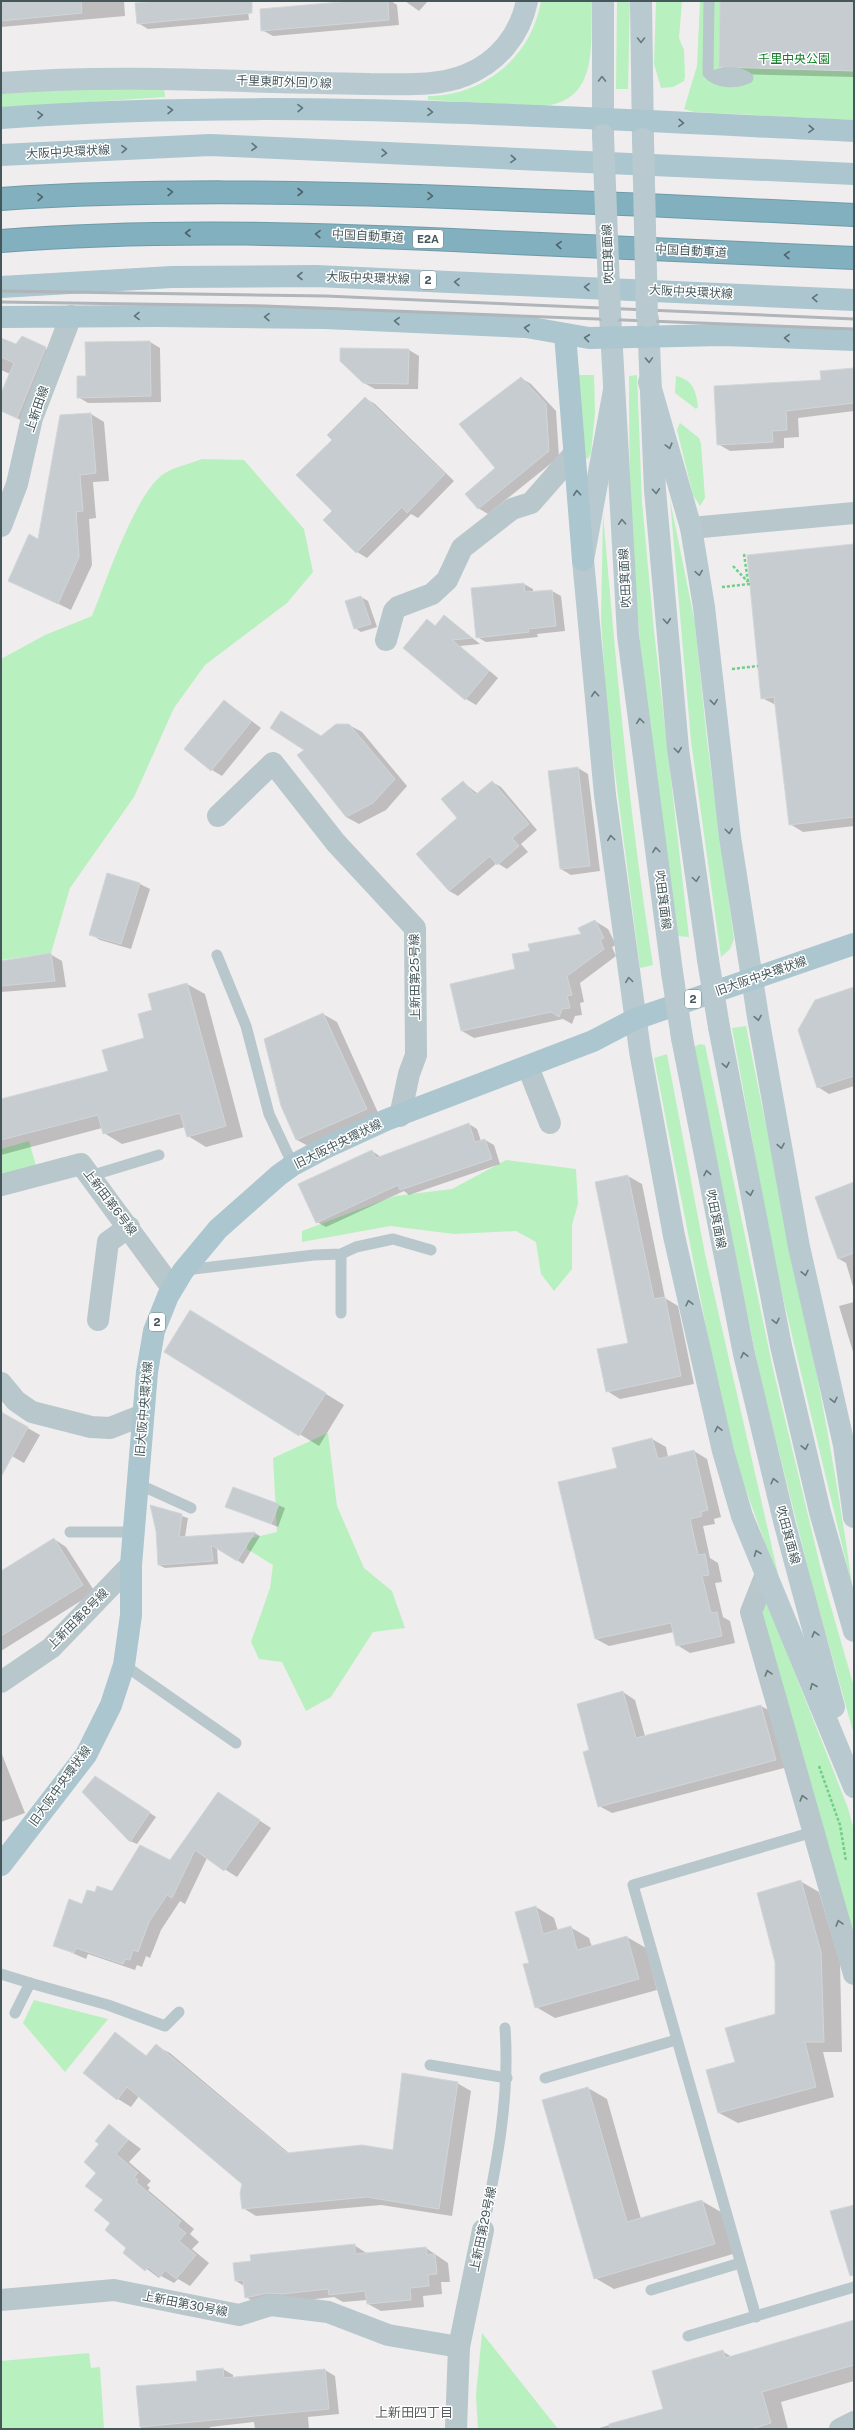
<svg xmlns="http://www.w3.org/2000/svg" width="855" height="2430" viewBox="0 0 855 2430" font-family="'Public Sans','Noto Sans JP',sans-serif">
<rect width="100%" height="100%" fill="#f0edee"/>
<g fill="#b9f0bf">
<path d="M541,1h51c-2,42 8,100 -49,105l-115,-6v-4c55,0 104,-39 113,-95z"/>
<path d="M617,1h13l-2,88h-12z"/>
<path d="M656,1h26l-3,37 5,12 1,27 -1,4 -11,6 -12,1 -7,-24z"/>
<path d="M700,1h154v119l-160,-8 -10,-3 13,-43z"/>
<path d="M57,89h107l1,8 -164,11v-16z"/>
<path d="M578,375h16l1,38 -4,40 -3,6 -5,-3z"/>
<path d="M637,375l5,127 12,129 35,306 -11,-1c-21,-142 -42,-286 -47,-430 -2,-43 -2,-87 -2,-130z"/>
<path d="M676,376c17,4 20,15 22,31l-2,2 -21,-16z"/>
<path d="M680,423l19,15 2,6 4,54 -5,8 -7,-11 -16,-65z"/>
<path d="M202,459l42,1 60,69 9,43 -26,31 -82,62 -31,43 -40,89 -64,91 -19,65 -50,7v-301l44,-24 47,-19c14,-34 43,-121 70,-141 11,-8 28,-11 40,-16z"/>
<path d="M670,500l25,123 12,118 27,198 -4,10 -9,8 -30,-216z"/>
<path d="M603,513c13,151 26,302 50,452l-13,3 -33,-258 -6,-90z"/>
<path d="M746,1026c37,188 81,375 107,565l-79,-331 -42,-232z"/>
<path d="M700,1044l5,1 68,324 52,217 29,101v48l-41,-147 -53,-212 -67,-329z"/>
<path d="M667,1054l38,200 76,333 -42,-116 -24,-98 -61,-315z"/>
<path d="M29,1141l7,25 -35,10v-27z"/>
<path d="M506,1160l70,9 2,35 -6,21v44l-18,22 -13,-17 -5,-32 -20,-11 -62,3 -64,-8 -88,16v-11l93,-35 57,-7z"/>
<path d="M328,1433l9,73 27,62 28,23 13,37 -32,4 -42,65 -25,14 -24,-49 -23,-3 -8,-17 19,-54 3,-23 -26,-16 1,-10 29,-7 -4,-74z"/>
<path d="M765,1597l83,211 6,22v112l-94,-330z"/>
<path d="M34,2000l74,19 -43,53 -42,-49z"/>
<path d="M482,2333l76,96h-80l-2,-34z"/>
<path d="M89,2353l2,15 9,-1 4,62h-103v-68z"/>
</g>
<g fill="#0003">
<path d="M1,1h123l1,15 -124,11z"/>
<path d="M168,1h79l2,19 -101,9 -10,-6z"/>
<path d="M364,1h27l6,4 2,20 -126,11 -11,-6z"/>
<path d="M405,1h23l-9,10z"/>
<path d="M721,1h133v76l-121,-3 -13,-8z"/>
<path d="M1,339l15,6 29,3 10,6 -28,69 -26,-12v-15l9,-22 -9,-4z"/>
<path d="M150,342l10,6 1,54 -73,1 -10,-6 9,-20z"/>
<path d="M409,350l10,6 -1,33h-43l-11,-6z"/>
<path d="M854,369v42l-56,7 1,19 -15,1v10l-54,3 -12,-7 104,-63z"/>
<path d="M521,378l10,6 25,27 3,46 -71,57 -10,-6 19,-40z"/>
<path d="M365,398l10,6 79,77 -36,37 -7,-4 -44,44 -10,-6 -33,-32 9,-9v-71z"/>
<path d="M91,414l13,8 5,59 -16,1 3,36 -7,1 3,46 -21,45 -62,-30 30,-40z"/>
<path d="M854,545v281l-51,6 -13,-8 -14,-119 -14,-7z"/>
<path d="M524,584l9,5v3l19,-1 9,5 4,35 -28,3 1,3 -52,5 -9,-5z"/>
<path d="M361,597l7,4 9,26 -16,5 -6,-4 -9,-26z"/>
<path d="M445,616l35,28 -20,2 38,32 -22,27 -10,-6 -39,-79 9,6z"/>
<path d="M225,701l36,27 -39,48 -10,-6z"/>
<path d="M349,725l13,7 45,54 -21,24 -27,14 -13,-7 -40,-67 16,-13z"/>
<path d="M578,768l10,6 12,97 -29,4 -10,-6z"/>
<path d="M463,782l15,12 14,-12 9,5 36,43 -16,14 7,8 -21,17 -10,-6 -39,33 -9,-5z"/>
<path d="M108,874l32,10 10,5 -19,60 -31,-9 -10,-6z"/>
<path d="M595,921l13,8 8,16 -4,2 4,9 -36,27 4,19 -4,1 2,12 -7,1 -3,8 -9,-5 -89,19 -12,-7 69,-80 51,-17z"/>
<path d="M50,954l12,7 4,26 -65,5v-31z"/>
<path d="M187,984l18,10 38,143 -37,10 -18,-11 -3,-9 -63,17 -18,-11 -2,-5 -101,27v-54l108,-29 36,-33 9,-29 -5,-16z"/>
<path d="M854,988v98l-25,8 -11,-7z"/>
<path d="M323,1014l14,8 43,95 -70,30 -13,-7 -15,-35z"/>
<path d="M469,1124l8,5 4,12 4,-1 9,5 6,19 -91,31 -5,-4 -78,36 -9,-5 55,-71 9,6z"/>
<path d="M628,1176l14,8 23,114 13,8 16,78 -74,15 -13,-8 22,-48z"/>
<path d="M854,1183v107l-8,-27 -7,-4 -23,-62z"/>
<path d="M854,1302v53l-15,-49z"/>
<path d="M209,1322l135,83 -25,41 -154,-94z"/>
<path d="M1,1407l2,7 37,21 -16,28 -14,-8 -9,3z"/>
<path d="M652,1439l14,8 2,10 26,-6 13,8 14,58 -7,2 1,5 -12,2 7,32 8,5 4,19 -7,1 8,34 7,4 5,22 -45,10 -13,-8 -3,-13 -65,14 -13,-7 22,-170z"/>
<path d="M278,1505l7,3 -7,19 -51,-21z"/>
<path d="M151,1506l37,12 -3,19 70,-4 5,3 -17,28 -26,-17 1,17 -53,4 -6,-3 -2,-34z"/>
<path d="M54,1539l12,8 29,45 -94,59v-78z"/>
<path d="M623,1692l12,8 10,36 116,-30 13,7 14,54 -176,46 -13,-7 -8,-55z"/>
<path d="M1,1752l24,61 -24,9z"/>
<path d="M102,1781l54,36 -19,27 -7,-3z"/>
<path d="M218,1793l53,35 -34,49 -30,-19 -22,46 -5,-3 -19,29 -11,28 -4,-2 -4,11 -5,-2 -2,5 -47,-16 -2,5 -32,-14 29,-40 13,-12 16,-1 58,-30z"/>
<path d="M800,1881l19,11 21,71 2,89h-19l11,45 -96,26 -19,-10 17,-50 40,-48z"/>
<path d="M536,1907l18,11 4,13 12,-4 19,11 3,9 35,-10 19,11 11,42 -102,28 -19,-11 -6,-44z"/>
<path d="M115,2034l32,22 9,-10 14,7 120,101 104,-3 63,-68 14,8 -19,125 -71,-11 -125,11 -13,-8v-25l-104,-87 -8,11 -13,-8z"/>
<path d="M588,2088l19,11 34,120 61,-18 19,11 12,42 -119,35 -19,-11z"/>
<path d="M109,2125l32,24 -12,13 22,19 -4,4 3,3 -2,2 46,39 -4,5 9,8 -7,7 17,14 -19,23 -12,-7 -4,4 -13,-7 -2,2 -35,-26 4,-4 -16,-25 -14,-51 2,-28z"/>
<path d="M354,2245l14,9 58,-6 22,15 2,19h-9l1,12 -19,2 1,11 -43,4 -13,-7 -1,-4 -24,2 -9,-5 -75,8 -13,-8 -2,-11 -8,-5z"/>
<path d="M854,2321v60l-73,21 7,27h-192l68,-20 58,-58 10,6z"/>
<path d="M223,2369l10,6v3l92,-8 10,6 4,38 -31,3 1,12h-54l-1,-7 -44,5v2h-69l-3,-42 60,-6z"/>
</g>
<g fill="#c7ccd0" stroke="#d1d6d9">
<path d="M1,1h80l1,12 -81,8z"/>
<path d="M157,1h95v12l-115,11 -2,-21z"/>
<path d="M352,1h36l1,19 -128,11 -1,-22z"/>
<path d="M720,1h134v70l-135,-4z"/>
<path d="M22,336l24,11 -29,71 -16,-7v-18l13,-30 -13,-6v-19l15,6z"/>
<path d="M150,341l1,55 -74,2v-22h9l-1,-34z"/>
<path d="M340,348l69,1 -1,35 -45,-1 -23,-22z"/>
<path d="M854,368v35l-68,8 1,19 -15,1 1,11 -56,3 -3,-59 107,-6 -1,-9z"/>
<path d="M521,377l25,27 3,47 -71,58 -13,-15 30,-26 -36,-44z"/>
<path d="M365,397l80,77 -38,39 -5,-6 -46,46 -33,-33 9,-9 -36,-36 36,-35 -5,-5z"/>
<path d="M91,413l5,60 -16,2 3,36 -7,1 3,45 -21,47 -50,-23 21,-47 9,5 22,-124z"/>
<path d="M854,544v273l-65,8 -15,-128 -13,2 -14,-144z"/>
<path d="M524,583l1,9 27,-2 4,36 -28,3 1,3 -53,6 -5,-50z"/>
<path d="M361,596l10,28 -17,5 -9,-28z"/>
<path d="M444,615l28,23 -20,2 37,31 -24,29 -62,-52 24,-29 8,7z"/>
<path d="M224,700l27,22 -40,49 -27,-22z"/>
<path d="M281,711l40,25 15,-12h13l46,55 -22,24 -27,14 -49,-62 7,-5 -34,-22z"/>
<path d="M578,767l12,99 -30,3 -12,-98z"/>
<path d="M463,781l12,14 17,-14 37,43 -17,14 7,8 -22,19 -7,-9 -41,35 -33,-37 41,-36 -16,-19z"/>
<path d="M107,873l33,10 -19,61 -32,-9z"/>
<path d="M595,920l9,18 -4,2 4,9 -37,27 5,19 -5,1 3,12 -8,1 -3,8 -8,-5 -90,19 -11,-47 65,-15 -3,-15 18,-3 -2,-7 53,-10 -3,-6z"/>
<path d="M51,953l4,28 -54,5v-25z"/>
<path d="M187,983l39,143 -39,11 -7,-24 -77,21 -5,-19 -97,25v-41l107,-28 -6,-21 42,-12 -6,-24 14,-4 -4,-16z"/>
<path d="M854,987v89l-37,12 -19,-58 17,-30z"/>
<path d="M323,1013l44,96 -71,31 -15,-34 -17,-67z"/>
<path d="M469,1123l6,19 10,-3 7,20 -92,31 -2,-5 -82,38 -18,-39 74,-34 4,8z"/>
<path d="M628,1175l26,124 11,-2 16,79 -75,16 -9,-43 31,-6 -33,-161z"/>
<path d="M854,1182v71l-16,6 -23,-62z"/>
<path d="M190,1310l136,83 -27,43 -135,-84z"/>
<path d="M1,1412l27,15 -27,50z"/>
<path d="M652,1438l6,21 36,-9 14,60 -7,2 1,4 -12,3 8,36 7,-1 4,21 -7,1 9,37 6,-1 5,24 -46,10 -5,-23 -76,16 -37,-157 59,-14 -5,-20z"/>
<path d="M233,1487l46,17 -8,20 -46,-17z"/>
<path d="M150,1505l32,9 -3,23 76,-5 -18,29 -26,-16 2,16 -55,4 -2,-34z"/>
<path d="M54,1538l29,47 -82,51v-65z"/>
<path d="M623,1691l13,47 125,-33 15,55 -178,47 -15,-55 6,-2 -12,-46z"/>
<path d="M95,1776l55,36 -20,30 -48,-50z"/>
<path d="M218,1792l42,28 -36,51 -29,-21 -23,48 -5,-3 -18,27 -11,30 -5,-2 -3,10 -5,-1 -2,5 -47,-16 -2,5 -21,-7 16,-47 13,5 5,-14 8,2 2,-6 15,5 28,-46 30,15z"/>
<path d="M801,1880l20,72 3,90h-19l11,45 -98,26 -12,-43 29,-8 -10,-34 50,-14v-52l-18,-69z"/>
<path d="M536,1906l7,28 28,-8 6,24 50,-14 12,43 -104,29 -12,-44 6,-1 -14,-51z"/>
<path d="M115,2032l31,24 10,-12 131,109 75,-8 31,5 9,-77 56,9 -19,127 -72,-12 -125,12 -2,-16 2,-9 -115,-97 -10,13 -34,-27z"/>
<path d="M588,2087l39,135 75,-22 13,44 -121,35 -52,-179z"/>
<path d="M109,2124l19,16 -12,14 22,19 -4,4 4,3 -2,2 45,39 -4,5 9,7 -7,8 17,14 -20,24 -11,-9 -5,7 -12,-10 -3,4 -22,-18 3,-5 -21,-18 5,-7 -16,-13 9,-10 -18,-14 11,-13 -12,-11 15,-18 -4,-3z"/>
<path d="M854,2205v70l-4,1 -20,-65z"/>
<path d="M355,2244v10l71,-7 1,8 8,-1 2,20 -9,1 1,11 -19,2 1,12 -44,4 -2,-13 -36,4 -1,-6 -45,5 -15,-1 -23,5 -2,-18 -8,1 -2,-18 18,-2 -1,-6z"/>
<path d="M854,2320v45l-92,27 9,31 -19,6h-142l-1,-5 54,-15 -11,-38 71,-21 2,8z"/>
<path d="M223,2368l1,10 101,-9 4,40 -189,18 -4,-41 61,-5 -1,-10z"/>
</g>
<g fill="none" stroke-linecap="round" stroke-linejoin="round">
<g stroke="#6e9baa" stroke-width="24">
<g id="highway">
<path d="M1,199c149,-10 297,-7 446,-2 136,5 271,11 407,18"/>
<path d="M1,241c165,-13 328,-7 493,1 120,5 240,11 360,16"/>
</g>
</g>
<g stroke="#70cf86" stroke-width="2.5" stroke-dasharray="3 2" stroke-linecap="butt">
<path d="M744,554l4,28"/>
<path d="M733,566l15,16"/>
<path d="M722,587l28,-3"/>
<path d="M732,669l26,-3"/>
<path d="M819,1766l21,59 6,36"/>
</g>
<g stroke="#b8c7cb" stroke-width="11">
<path d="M709,1l-1,72c9,10 27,11 40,5 -10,-7 -24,-7 -34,-2"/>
<path d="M217,955l29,71 23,88 24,51"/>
<path d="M90,1176l69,-21"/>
<path d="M341,1254v59"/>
<path d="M185,1270l129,-15 27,-1 15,-7 37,-8 38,11"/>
<path d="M138,1484l53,24"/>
<path d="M70,1532h65"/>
<path d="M124,1665l112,78"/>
<path d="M1,1974l29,9 -15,30"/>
<path d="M30,1983l78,22 57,21 14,-14"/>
<path d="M430,2065l77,13"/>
<path d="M545,2078l131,-38"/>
<path d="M483,2230c14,-67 27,-133 22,-202"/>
<path d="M651,2290l89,-27"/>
<path d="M756,2317l-123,-432 180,-53"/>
<path d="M688,2336l166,-49"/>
</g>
<g stroke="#b8c7cb" stroke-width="22">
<path d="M1,526l16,-42 15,-66 39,-102"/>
<path d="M691,528l163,-15"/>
<path d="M386,640l8,-29 4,-4 34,-13 15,-14 15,-32 50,-39 19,-6 42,-48"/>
<path d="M218,816l55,-53 63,80 79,85 1,127 -7,19 -9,42"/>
<path d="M528,1067l22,56"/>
<path d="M1,1185l80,-21 91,124"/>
<path d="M98,1320l10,-78 21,-15"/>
<path d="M1,1383l15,18 16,11 59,15 19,1 33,-13"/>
<path d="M766,1574l-15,38 103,362"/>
<path d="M1,1682l50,-34 80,-83"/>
<path d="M1,2300l113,-10 125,25 32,-10 57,7 60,23 71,12"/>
<path d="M456,2429l3,-82 24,-117"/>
<path d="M840,2429l14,-7"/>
</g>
<g stroke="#b8cad0" stroke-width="22">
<path d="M603,1v134"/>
<path d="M641,1l2,138"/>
<path d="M1,83c91,-7 181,-4 272,-1 33,1 65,1 97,2 31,0 67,3 96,-9 32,-13 54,-40 61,-74"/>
<path d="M610,313l18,322 44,337"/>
<path d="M648,319l7,171 23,259 30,211"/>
<path d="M649,382l42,146 13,79 26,230 28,180 41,230 45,198 10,72"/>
<path d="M614,390l-31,170 22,235 35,256 34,185 49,215 19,65 112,271"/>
<path d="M719,1027l62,319 39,166 34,119"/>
<path d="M682,1038l62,316 41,171 49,182"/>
</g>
<g stroke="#abc6ce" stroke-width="22">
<path d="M1,118c284,-21 569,0 853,13"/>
<path d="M1,155l209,-10 644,29"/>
<path d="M1,287l171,-10 144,-1 538,24"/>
<path d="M1,317l155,-1 169,2 201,9 63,11 133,-3 132,5"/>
<path d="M565,334l18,226"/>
<path d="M1,1865l85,-110 25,-50 13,-40 7,-50v-50l16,-193 7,-41 14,-35 15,-25 35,-42 61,-54 14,-10 32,-17 61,-28 207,-79 42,-22 219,-75"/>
</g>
<use href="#highway" stroke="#83b0be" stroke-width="22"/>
<g stroke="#afb5b8" stroke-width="3">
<path d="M1,291l325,5 528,23"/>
<path d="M1,302l264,4 589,23"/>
</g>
<g stroke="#b8cad0" stroke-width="22">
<path d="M603,135l7,178"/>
<path d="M643,139l4,177"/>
<path d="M708,960l11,67"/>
<path d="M672,972l10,66"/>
</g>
</g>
<defs><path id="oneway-chevron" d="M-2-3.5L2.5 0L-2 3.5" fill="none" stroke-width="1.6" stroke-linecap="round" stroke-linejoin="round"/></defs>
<g stroke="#687a7e">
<use href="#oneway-chevron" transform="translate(641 40) rotate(90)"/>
<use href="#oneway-chevron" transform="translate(602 79) rotate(-89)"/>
<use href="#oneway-chevron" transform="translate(649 360) rotate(88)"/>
<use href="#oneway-chevron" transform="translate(669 446) rotate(75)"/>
<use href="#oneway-chevron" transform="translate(656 491) rotate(86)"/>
<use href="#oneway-chevron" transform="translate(622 522) rotate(-93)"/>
<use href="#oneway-chevron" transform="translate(699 573) rotate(81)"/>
<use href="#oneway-chevron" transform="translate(667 621) rotate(85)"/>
<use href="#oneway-chevron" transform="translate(595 694) rotate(-95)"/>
<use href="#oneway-chevron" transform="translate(714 702) rotate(84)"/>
<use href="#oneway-chevron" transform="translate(640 721) rotate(-97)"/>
<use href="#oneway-chevron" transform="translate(678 750) rotate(83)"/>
<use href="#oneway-chevron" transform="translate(729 831) rotate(83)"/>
<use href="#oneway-chevron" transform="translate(611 838) rotate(-97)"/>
<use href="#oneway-chevron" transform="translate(656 850) rotate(-97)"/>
<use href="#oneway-chevron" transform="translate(696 879) rotate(82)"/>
<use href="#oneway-chevron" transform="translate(629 980) rotate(-98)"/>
<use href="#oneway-chevron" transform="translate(758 1018) rotate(80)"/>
<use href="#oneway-chevron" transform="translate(726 1065) rotate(79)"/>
<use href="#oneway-chevron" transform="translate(781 1146) rotate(80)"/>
<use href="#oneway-chevron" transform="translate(707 1173) rotate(-101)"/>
<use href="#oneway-chevron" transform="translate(750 1193) rotate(79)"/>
<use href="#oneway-chevron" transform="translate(805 1273) rotate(77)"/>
<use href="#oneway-chevron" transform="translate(689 1303) rotate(-103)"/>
<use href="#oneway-chevron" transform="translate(776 1321) rotate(78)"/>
<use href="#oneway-chevron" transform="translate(744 1355) rotate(-103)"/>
<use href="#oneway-chevron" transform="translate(834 1400) rotate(77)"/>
<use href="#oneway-chevron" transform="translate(718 1429) rotate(-103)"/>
<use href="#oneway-chevron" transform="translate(805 1447) rotate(77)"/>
<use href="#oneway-chevron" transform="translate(774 1481) rotate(-104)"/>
<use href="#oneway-chevron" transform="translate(757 1553) rotate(-112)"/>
<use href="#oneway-chevron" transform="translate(815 1634) rotate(-105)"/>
<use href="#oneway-chevron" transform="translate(813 1686) rotate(-112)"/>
</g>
<g stroke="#5e7378">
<use href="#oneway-chevron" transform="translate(300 108) rotate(-1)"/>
<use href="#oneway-chevron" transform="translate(170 110) rotate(-1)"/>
<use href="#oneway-chevron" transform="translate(430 112) rotate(2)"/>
<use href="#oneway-chevron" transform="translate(40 115) rotate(-4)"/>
<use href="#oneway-chevron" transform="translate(681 123) rotate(3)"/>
<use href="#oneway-chevron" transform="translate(811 129) rotate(3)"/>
<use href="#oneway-chevron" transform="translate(254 147) rotate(3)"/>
<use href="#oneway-chevron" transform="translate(124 149) rotate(-3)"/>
<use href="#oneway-chevron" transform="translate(384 153) rotate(3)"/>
<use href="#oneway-chevron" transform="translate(513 159) rotate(3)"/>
<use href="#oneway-chevron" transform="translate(300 276) rotate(180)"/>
<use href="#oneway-chevron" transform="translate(457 282) rotate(-178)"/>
<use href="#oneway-chevron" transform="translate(587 287) rotate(-177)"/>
<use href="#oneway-chevron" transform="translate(815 298) rotate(-177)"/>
<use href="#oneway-chevron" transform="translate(137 316) rotate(179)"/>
<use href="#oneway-chevron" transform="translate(267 317) rotate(-179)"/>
<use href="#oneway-chevron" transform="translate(397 321) rotate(-178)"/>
<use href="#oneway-chevron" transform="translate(527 328) rotate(-173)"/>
<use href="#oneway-chevron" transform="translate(587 338) rotate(-173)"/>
<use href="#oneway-chevron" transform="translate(787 338) rotate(-178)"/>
<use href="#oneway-chevron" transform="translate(577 493) rotate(-95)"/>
</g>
<g stroke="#4e646a">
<use href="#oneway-chevron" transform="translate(170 192) rotate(-2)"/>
<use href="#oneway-chevron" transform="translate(300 192)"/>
<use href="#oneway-chevron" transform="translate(430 196) rotate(2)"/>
<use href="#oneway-chevron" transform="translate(40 197) rotate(-4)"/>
<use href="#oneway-chevron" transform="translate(188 233) rotate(-180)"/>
<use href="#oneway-chevron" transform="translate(318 234) rotate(-178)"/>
<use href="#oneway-chevron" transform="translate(559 245) rotate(-177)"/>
<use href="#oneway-chevron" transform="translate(787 255) rotate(-177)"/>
</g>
<g stroke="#68797d">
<use href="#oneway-chevron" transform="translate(768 1673) rotate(-106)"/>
<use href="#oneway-chevron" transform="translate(803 1798) rotate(-106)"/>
<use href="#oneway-chevron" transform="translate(839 1923) rotate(-106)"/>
</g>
<g text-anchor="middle" stroke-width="3" stroke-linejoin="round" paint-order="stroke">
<g fill="#fff" stroke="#7d898c" stroke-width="1">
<rect x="413" y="230" width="30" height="18" rx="3"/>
<rect x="420" y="271" width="16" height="18" rx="3"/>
<rect x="685" y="990" width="16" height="18" rx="3"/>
<rect x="149" y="1313" width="16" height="18" rx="3"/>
</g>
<g font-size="11" font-weight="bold" fill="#45575b">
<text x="428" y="243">E2A</text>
<text x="428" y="284">2</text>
<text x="693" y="1003">2</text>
<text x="157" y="1326">2</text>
</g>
<g font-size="12" fill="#137f2b" stroke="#fff">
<text x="794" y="63">千里中央公園</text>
</g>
<g font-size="12" fill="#45575b" stroke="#fff">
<text transform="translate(284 82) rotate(2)" y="4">千里東町外回り線</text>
<text transform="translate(68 152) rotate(-3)" y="4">大阪中央環状線</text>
<text transform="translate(368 236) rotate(3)" y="4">中国自動車道</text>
<text transform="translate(691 251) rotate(3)" y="4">中国自動車道</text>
<text transform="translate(608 254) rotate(-92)" y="4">吹田箕面線</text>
<text transform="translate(368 278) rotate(2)" y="4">大阪中央環状線</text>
<text transform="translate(691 292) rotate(3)" y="4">大阪中央環状線</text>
<text transform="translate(37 409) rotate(-71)" y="4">上新田線</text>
<text transform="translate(625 578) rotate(-93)" y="4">吹田箕面線</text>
<text transform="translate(663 900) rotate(83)" y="4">吹田箕面線</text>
<text transform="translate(761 976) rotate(-19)" y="4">旧大阪中央環状線</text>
<text transform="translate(415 977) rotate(-91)" y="4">上新田第25号線</text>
<text transform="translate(338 1144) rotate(-26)" y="4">旧大阪中央環状線</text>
<text transform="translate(110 1202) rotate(53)" y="4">上新田第6号線</text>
<text transform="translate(716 1219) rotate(79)" y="4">吹田箕面線</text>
<text transform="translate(144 1409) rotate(-85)" y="4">旧大阪中央環状線</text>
<text transform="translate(788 1535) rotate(75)" y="4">吹田箕面線</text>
<text transform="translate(78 1619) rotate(-45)" y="4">上新田第8号線</text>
<text transform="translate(60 1786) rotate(-54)" y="4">旧大阪中央環状線</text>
<text transform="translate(483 2229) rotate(-78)" y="4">上新田第29号線</text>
<text transform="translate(185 2304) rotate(11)" y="4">上新田第30号線</text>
</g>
<g font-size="13" fill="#5a6062" stroke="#fff">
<text x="414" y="2417">上新田四丁目</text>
</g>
</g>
<rect width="855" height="2430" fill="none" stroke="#45575b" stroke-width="4"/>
</svg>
